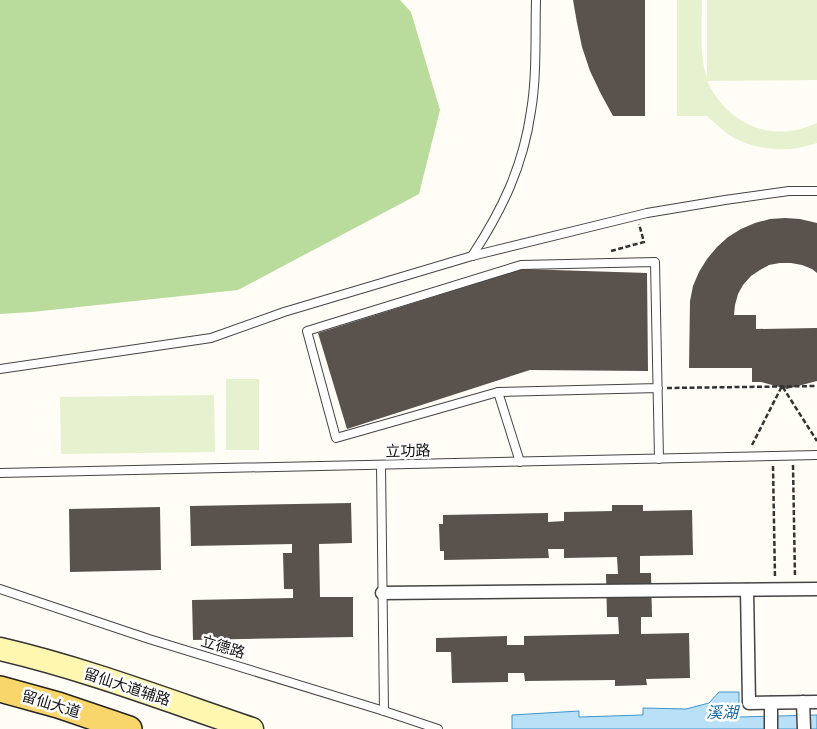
<svg xmlns="http://www.w3.org/2000/svg" width="817" height="729" viewBox="0 0 817 729" font-family="'Noto Serif','Noto Sans SC',serif">
<rect width="100%" height="100%" fill="#fffdf5"/>
<path fill="#b9dc9c" d="M0,0h400l11,12 29,98 -21,84 -181,96 -206,22 -32,2z"/>
<g fill="#e6f2cf">
<path d="M677,0h25c0,24 -3,55 5,78v-78h110v80l-110,1c21,44 65,63 110,42v20c-27,10 -58,8 -83,-5 -10,-6 -18,-14 -27,-22h-30z"/>
<rect x="226" y="379" width="33" height="71"/>
<path d="M214,395l1,57 -154,2 -1,-57z"/>
</g>
<path fill="#b9e0f7" stroke="#3f96cf" d="M719,692h20v25l78,-2v14h-305v-14l67,-4v6l64,-2v-7l43,1 23,-6z"/>
<g fill="#5a524d">
<path d="M573,0h72v116h-32l-12,-22 -11,-23 -8,-24 -5,-24z"/>
<path d="M785,218l15,1 17,4v50l-5,-4 -10,-4 -11,-2h-11l-11,2 -9,5 -9,6 -8,9 -5,9 -3,11 -1,10h22v14l61,-1v53l-4,1 -26,7 -26,-7h-9v-14h-63l1,-67 3,-15 6,-14 8,-13 10,-12 11,-10 13,-8 14,-6 15,-4z"/>
<path d="M522,269l125,4 1,98 -118,-1 -183,59 -29,-96z"/>
<path d="M351,503l1,40 -33,1 1,53h33v40l-160,3 -1,-40 101,-2v-9h-9l-1,-36h9v-9l-101,2 -1,-40z"/>
<path d="M612,505h31v6l49,-1 1,45 -53,1v17h11l1,44h-11v17l48,-1 1,45 -44,1 1,6 -32,1v-6l-90,1 -1,-8h-16v9l-56,1 -1,-31h-15v-14l71,-2v9h17v-9l95,-2 -1,-17h-11l-1,-43h12l-1,-17 -53,1v-9h-16l1,9 -105,2v-9h-4l-1,-27h4v-9l105,-2v9l16,-1v-9l48,-1z"/>
<path d="M160,507l1,63 -91,2 -1,-63z"/>
</g>
<g fill="none" stroke-linecap="round" stroke-linejoin="round">
<g stroke="#444" stroke-width="10">
<g id="service">
<path d="M472,256c30,-46 51,-89 59,-145 6,-36 4,-74 5,-111"/>
<path d="M0,369l211,-31 73,-26 188,-56 175,-43 78,-13 64,-9h28"/>
<path d="M658,388l-160,4 -162,46 -29,-107 214,-66 134,-3 4,197"/>
<path d="M498,392l22,70"/>
<path d="M381,465l3,246"/>
<path d="M0,473l817,-18"/>
<path d="M0,589l149,50 235,72 54,18"/>
</g>
</g>
<g stroke="#444" stroke-width="15">
<g id="pedestrian">
<path d="M747,590l2,113 68,-1"/>
<path d="M382,593l435,-4"/>
<path d="M803,702l1,27"/>
<path d="M771,729v-26"/>
</g>
</g>
<g stroke="#333" stroke-width="25">
<path id="secondary" d="M0,649c86,20 169,52 252,80"/>
</g>
<g stroke="#222" stroke-width="28">
<path id="primary" d="M0,689l58,16 71,24"/>
</g>
<g stroke="#333" stroke-width="2.5" stroke-dasharray="5 2.5" stroke-linecap="butt">
<path d="M611,251l33,-9 -5,-18"/>
<path d="M667,388l150,-2"/>
<path d="M752,445l30,-59 35,55"/>
<path d="M793,465l2,112"/>
<path d="M773,466l2,112"/>
</g>
<use href="#service" stroke="#fff" stroke-width="8"/>
<use href="#pedestrian" stroke="#fff" stroke-width="12"/>
<use href="#secondary" stroke="#fff6b0" stroke-width="22"/>
<use href="#primary" stroke="#f9d66b" stroke-width="25"/>
</g>
<g text-anchor="middle" stroke-width="5" stroke-linejoin="round" paint-order="stroke">
<g font-size="15" fill="#111" stroke="#fff">
<text transform="translate(408 451) rotate(-1)" y="5">立功路</text>
<text transform="translate(223 647) rotate(17)" y="5">立德路</text>
<text transform="translate(127 687) rotate(18)" y="5">留仙大道辅路</text>
<text transform="translate(51 704) rotate(17)" y="5">留仙大道</text>
</g>
<g font-size="16" font-style="italic" fill="#1768a6" stroke="#fff">
<text x="722" y="718">溪湖</text>
</g>
</g>
</svg>
